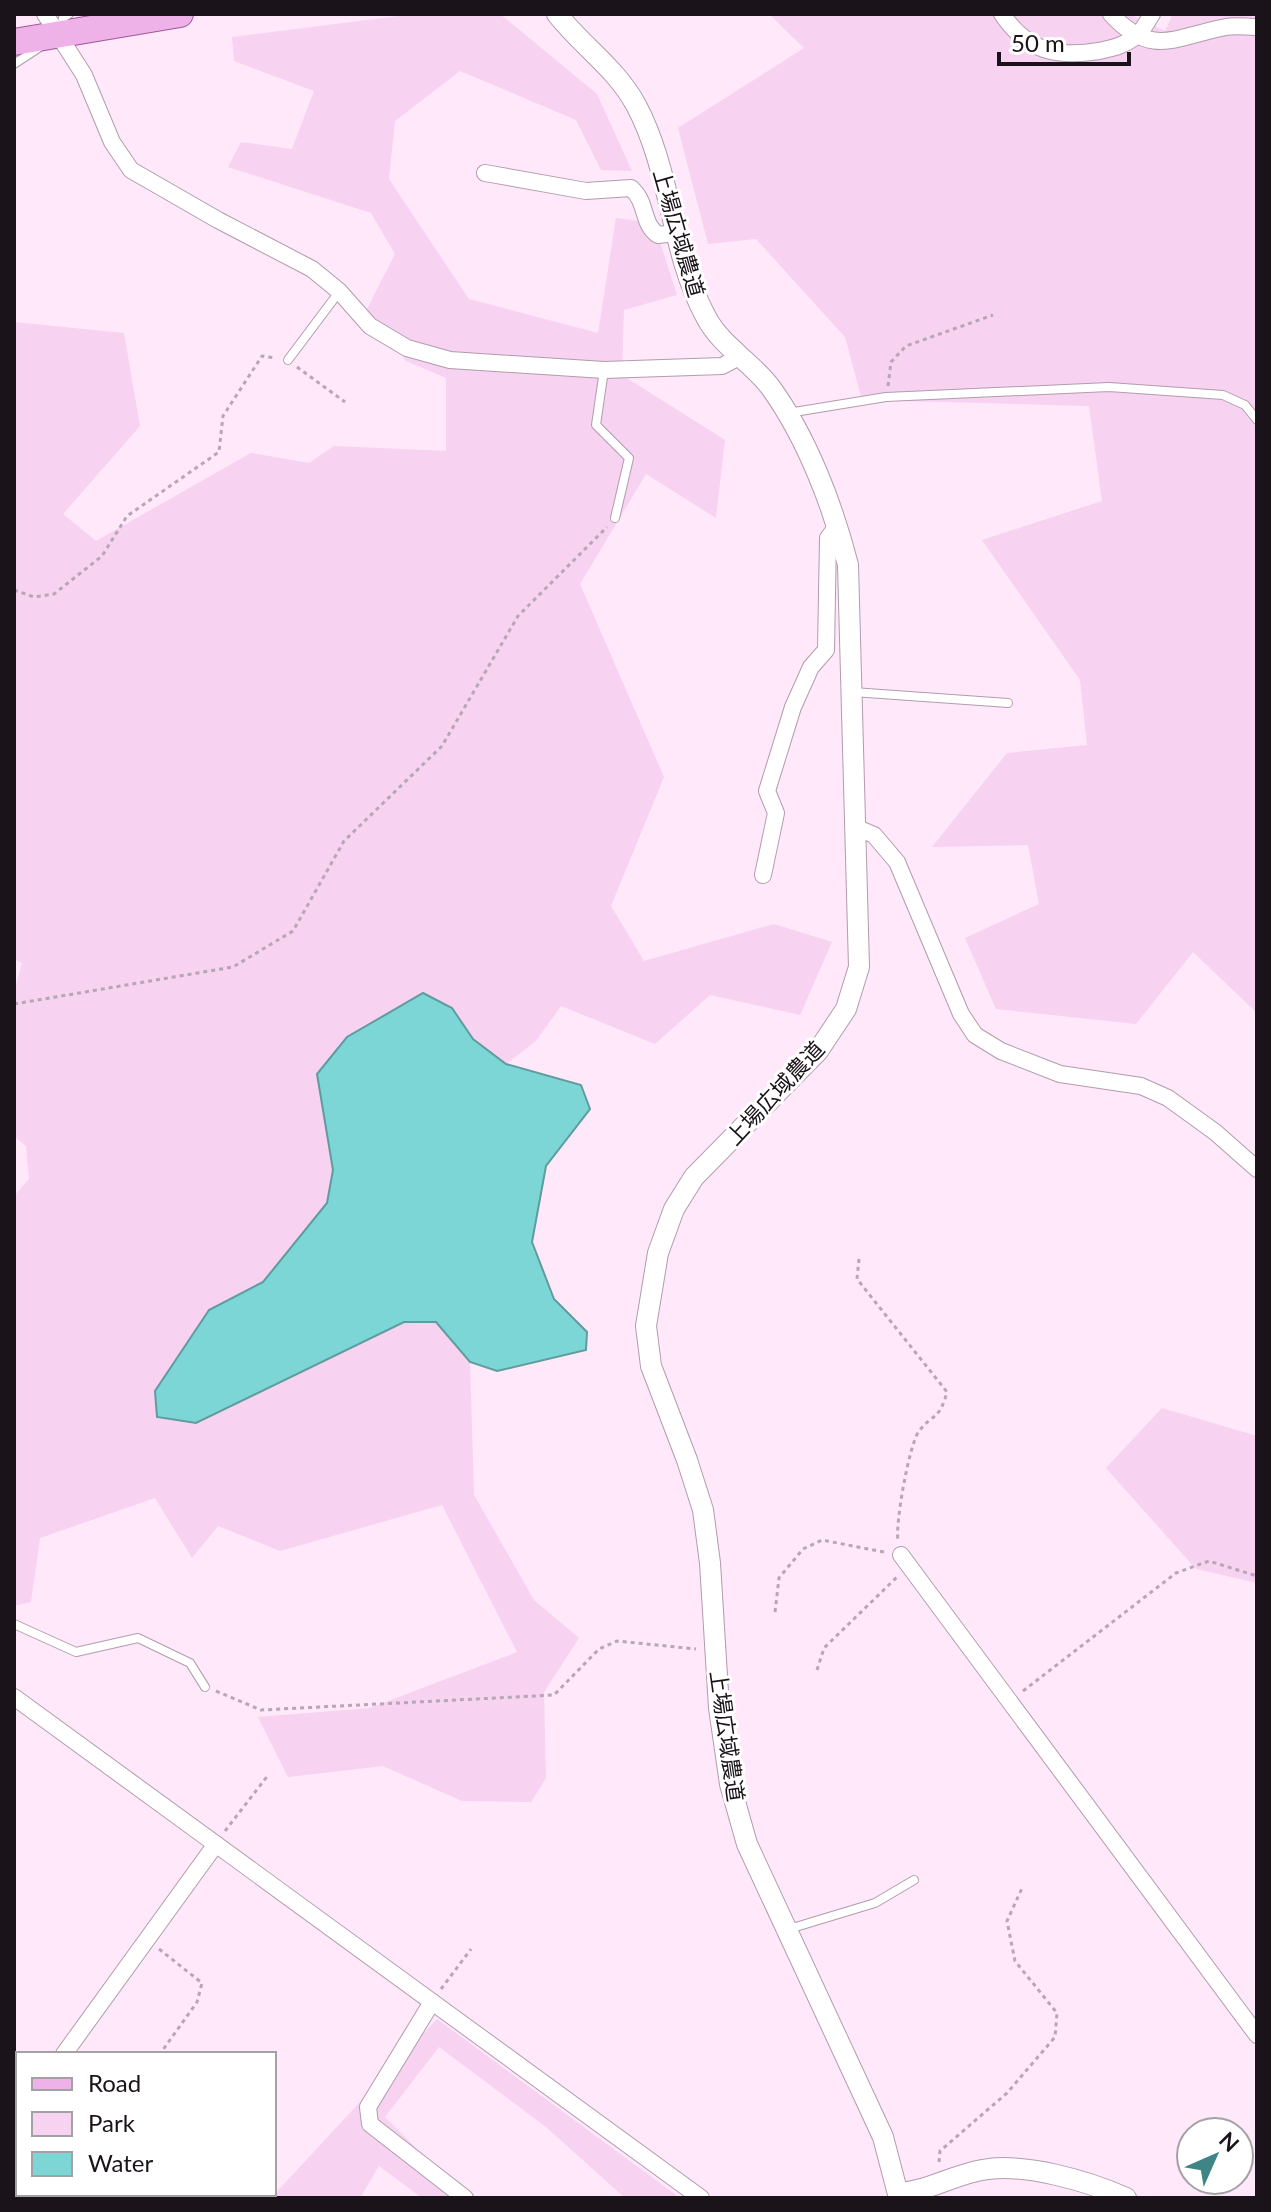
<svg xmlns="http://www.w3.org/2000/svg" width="1271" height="2212" viewBox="0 0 1271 2212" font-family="Lato,'Noto Sans JP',sans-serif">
<rect width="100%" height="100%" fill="#fee8fa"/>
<g fill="#f7d2f1">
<path d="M415,14h85l97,80 35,77 -31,-1 -25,-50 -116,-49 -65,50 -6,58 80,120 129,34 18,-115 38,5 23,72 -53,15 -2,65 103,65 -9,78 -70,-44 -66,110 84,193 -53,129 33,55 130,-37 58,18 -32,73 -90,-20 -55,49 -94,-38 -25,35 -30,23 -33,-25 -21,-31 -135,66 16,96 -6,33 -64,79 -54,28 -13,113 207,-101h33l34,40 4,133 60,105 45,38 -35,54 2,86 -15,24 -69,-1 -79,-35 -95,11 -30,-60 112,-9 147,-56 -75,-147 -162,46 -62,-25 -26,32 -37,-60 -115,40 -9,64 -17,4v-410l15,-17 -3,-33 -12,-10v-144l8,-29 -8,-4v-637l110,11 16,93 -77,88 33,27 155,-88 58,10 25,-17 112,5v-73l-40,-17 -39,-52 28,-55 -24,-41 -143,-46 13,-25 51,7 22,-58 -80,-30 -2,-24z"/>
<path d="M769,14h360l36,17 8,-17h84v999l-64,-61 -57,72 -140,-15 -31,-71 74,-34 -11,-59 -96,2 75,-94 80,-8 -7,-65 -98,-140 120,-39 -13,-95 -227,-6 -17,-63 -89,-98 -48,5 -30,-116 126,-80z"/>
<path d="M1162,1408l95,28v147l-61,-14 -90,-101z"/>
<path d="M437,2019l243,179h-55l-79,-71 -107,-80 -54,70 81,81h-44l-43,-32 -19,32h-89z"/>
</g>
<path fill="#7cd6d6" stroke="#5f9c9d" stroke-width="2" d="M423,993l29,15 21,31 33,25 75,21 9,24 -44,57 -14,76 22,57 33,33 -1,18 -89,21 -27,-9 -34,-40h-32l-208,101 -39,-6 -2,-26 54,-81 54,-28 64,-79 6,-33 -16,-96 30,-37z"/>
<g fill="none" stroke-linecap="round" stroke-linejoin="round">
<g stroke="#b19cad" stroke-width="10">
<g id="service">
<path d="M61,28l2,-10 6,-4"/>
<path d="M14,64l26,-17"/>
<path d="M288,360l51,-68"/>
<path d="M604,370l-8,55 33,33 -14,60"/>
<path d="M788,413l98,-16 223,-10 114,8 22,10 12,15"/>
<path d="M853,692l155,11"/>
<path d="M14,1624l62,28 62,-14 52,25 15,24"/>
<path d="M789,1929l86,-26 39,-23"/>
</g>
</g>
<g stroke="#b19cad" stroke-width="18">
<g id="minor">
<path d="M45,14l39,61 28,67 19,28 87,50 94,49 27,22 31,35 37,22 43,12 154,10 118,-4 17,-9"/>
<path d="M1002,14c25,37 54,44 97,37 14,-3 28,-6 39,-17 6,-5 10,-14 14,-20"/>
<path d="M1111,14c41,45 66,22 115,13 10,-2 21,0 31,0"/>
<path d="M485,173l101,18 45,-3c17,15 10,35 27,47l18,-2"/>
<path d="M855,827l19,8 23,27 64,152 14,21 26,16 59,23 81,12 27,12 47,34 42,37"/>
<path d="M763,875l13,-62 -9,-22 26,-84 18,-40 15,-17 2,-112 10,-13"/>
<path d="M901,1555l356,480"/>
<path d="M14,1697l687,501"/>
<path d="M432,2002l-64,105 2,17 95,74"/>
<path d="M64,2054l152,-210"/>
</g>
</g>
<g stroke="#b19cad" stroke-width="22">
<g id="tertiary">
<path d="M557,14c25,32 59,54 79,91 36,67 34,146 70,212 15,29 47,46 65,71 36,50 62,118 77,177l11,402 -13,42 -28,42 -124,126 -20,32 -16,44 -12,73 5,40 36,94 16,50 7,53 9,145 11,76 17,60 136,293 16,61"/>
<path d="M899,2193c30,-2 54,-18 83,-23 41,-8 106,11 144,28"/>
</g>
</g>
<g stroke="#9e5995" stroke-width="28">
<path id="primary" d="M14,42l166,-28"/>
</g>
<g stroke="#b7a6b4" stroke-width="3" stroke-dasharray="4 4" stroke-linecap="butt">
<path d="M297,367l48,35"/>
<path d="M888,386l3,-24 15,-16 87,-31"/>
<path d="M14,590l20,7 20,-3 48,-38 25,-40 92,-64 4,-36 39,-60 14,2"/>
<path d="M14,1004l219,-37 60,-36 51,-90 98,-95 76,-130 89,-89"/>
<path d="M1257,1088v1"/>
<path d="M859,1259l-2,20 90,113c-8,29 -13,20 -28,39 -10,14 -24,93 -21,110"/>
<path d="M775,1612l4,-34 24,-29 19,-9 62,12"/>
<path d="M817,1670l7,-22 73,-71"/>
<path d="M216,1691l45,19 293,-15 45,-46 18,-8 79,8"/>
<path d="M1023,1691l153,-118 33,-12 48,15"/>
<path d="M225,1831l44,-57"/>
<path d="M159,1949l43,34 -5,19 -37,52"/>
<path d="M441,1989l30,-40"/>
<path d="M939,2162l1,-11 67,-58 48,-56 2,-24 -42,-52 -8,-40 16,-35"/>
</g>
<use href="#service" stroke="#fff" stroke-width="8"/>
<use href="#minor" stroke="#fff" stroke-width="16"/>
<use href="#tertiary" stroke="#fff" stroke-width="20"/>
<use href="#primary" stroke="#efb2e8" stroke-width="26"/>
</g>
<g text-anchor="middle" stroke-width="6" stroke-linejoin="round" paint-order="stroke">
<g font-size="22" fill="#1a1319" stroke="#fff">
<text transform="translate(679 233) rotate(74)" y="8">上場広域農道</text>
<text transform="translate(775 1093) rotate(-47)" y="8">上場広域農道</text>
<text transform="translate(727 1736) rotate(82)" y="8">上場広域農道</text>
</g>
</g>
<rect width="1271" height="2212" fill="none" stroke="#1a1319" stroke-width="32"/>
<rect x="16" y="2052" width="260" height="144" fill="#ffffff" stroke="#a3a1a3" stroke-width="2"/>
<rect x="32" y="2078" width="40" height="12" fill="#efb2e8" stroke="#a3a1a3" stroke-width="2"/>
<text x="88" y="2092" font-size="24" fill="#1a1319">Road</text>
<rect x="32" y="2112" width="40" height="24" fill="#f7d2f1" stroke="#a3a1a3" stroke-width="2"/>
<text x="88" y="2132" font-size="24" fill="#1a1319">Park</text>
<rect x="32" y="2152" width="40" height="24" fill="#7cd6d6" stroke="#a3a1a3" stroke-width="2"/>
<text x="88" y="2172" font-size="24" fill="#1a1319">Water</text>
<g transform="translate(1215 2156) rotate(45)"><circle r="38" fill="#ffffff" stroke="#a3a1a3" stroke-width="2"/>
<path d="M0-6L14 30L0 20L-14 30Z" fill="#3e8686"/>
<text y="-12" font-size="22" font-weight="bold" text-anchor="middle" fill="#1a1319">N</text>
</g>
<path d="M999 52v12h130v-12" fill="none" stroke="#1a1319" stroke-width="4"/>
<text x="1011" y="52" font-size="24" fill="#1a1319" stroke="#ffffff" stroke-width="6" paint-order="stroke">50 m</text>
</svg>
